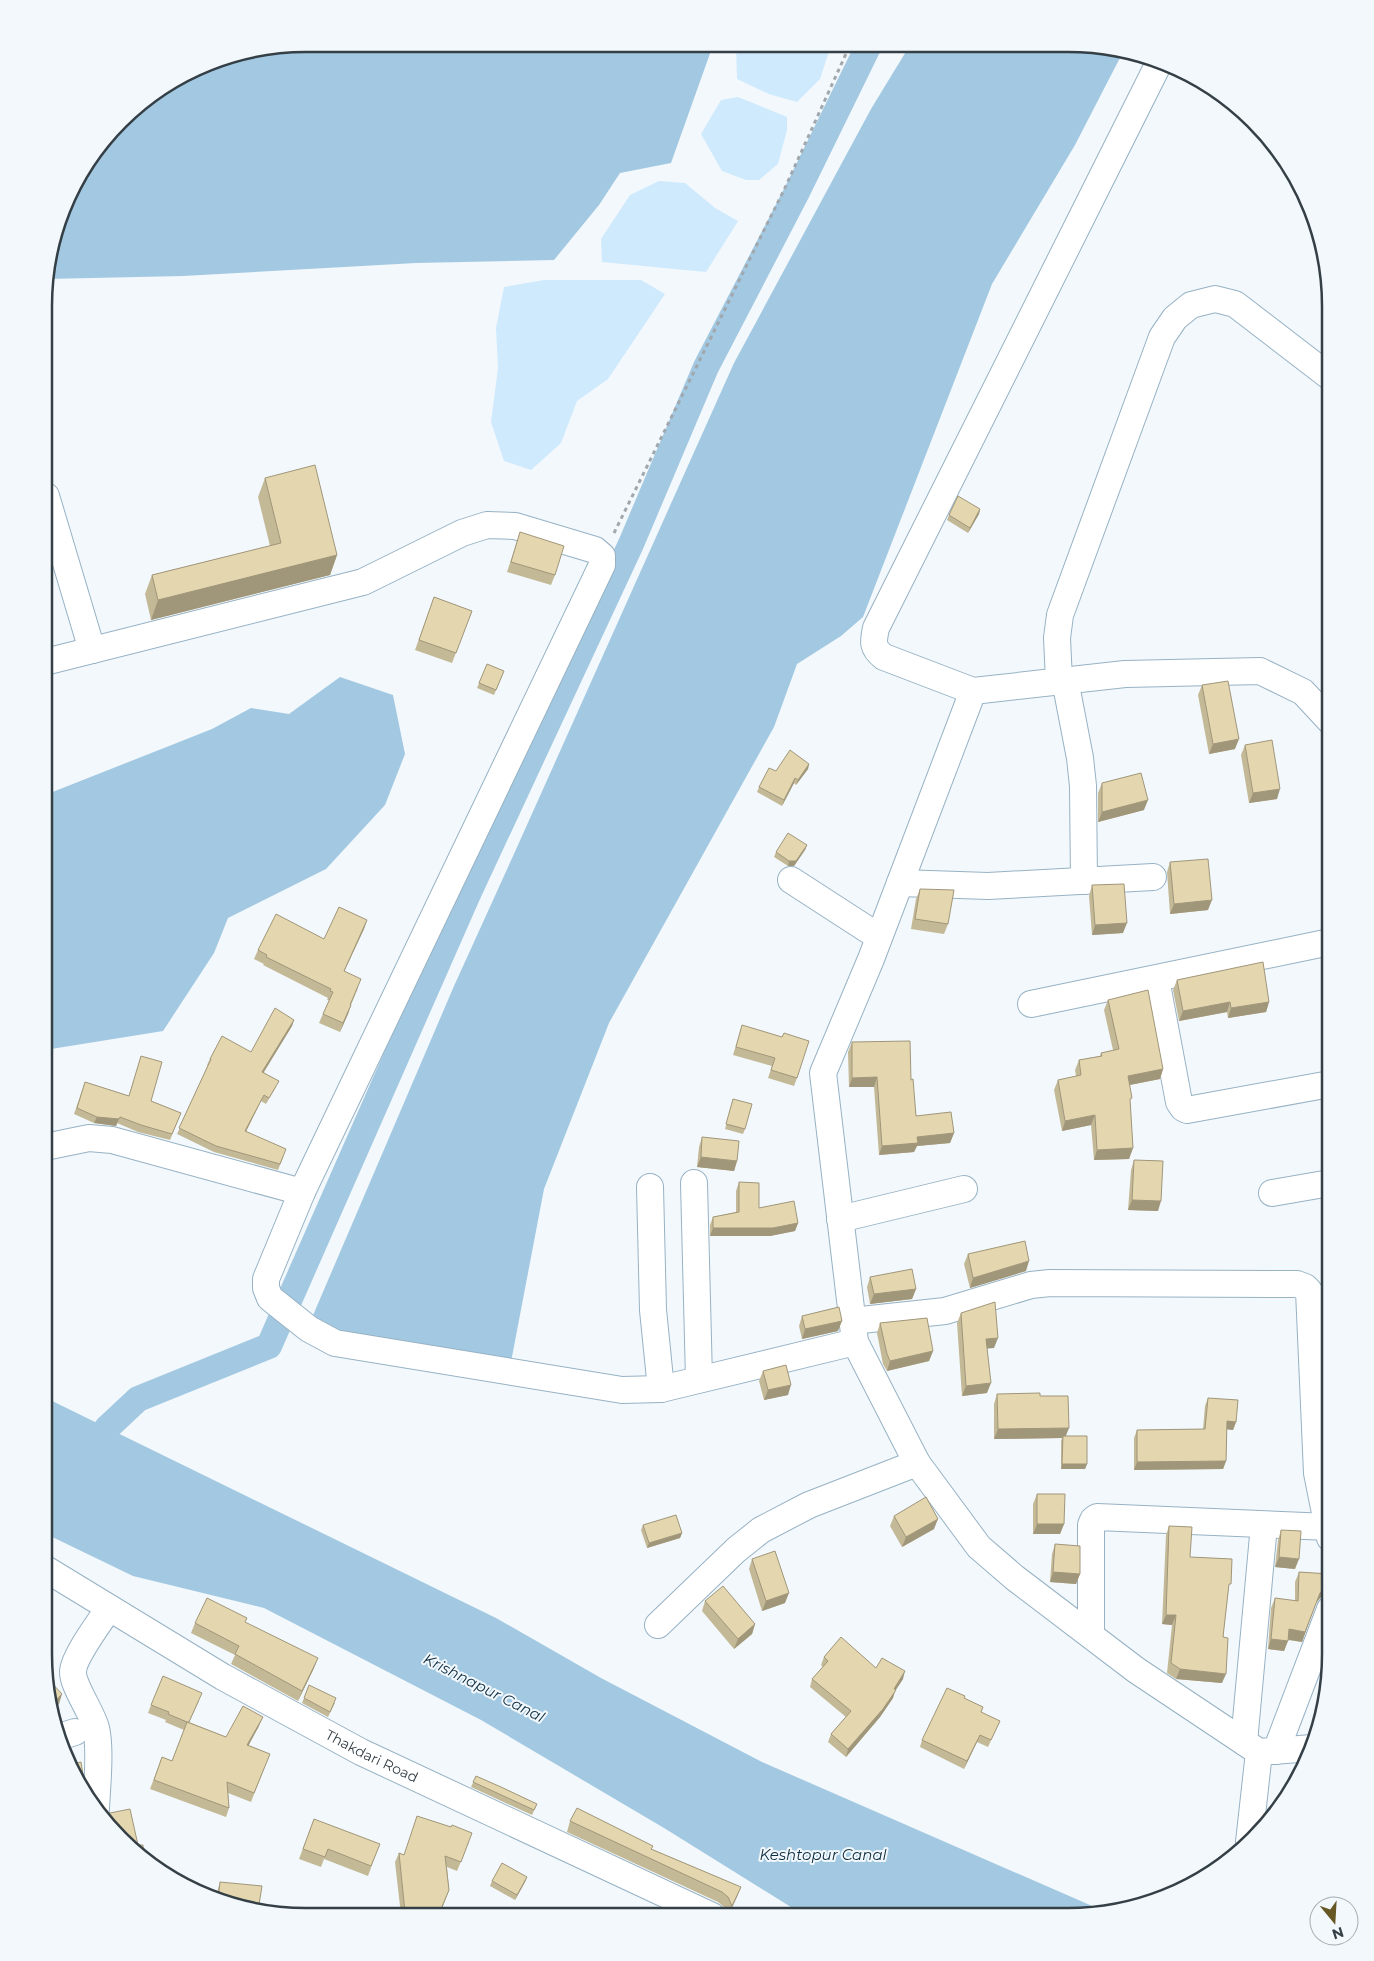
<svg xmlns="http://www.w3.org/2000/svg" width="1374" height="1961" viewBox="0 0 1374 1961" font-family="Montserrat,sans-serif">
<rect width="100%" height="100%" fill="#f2f8fc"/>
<g fill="#cfeafd">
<path d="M736,45h95l-11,34 -23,23 -28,-8 -32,-15z"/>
<path d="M738,97l49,20v13l-9,34 -19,16h-13l-24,-9 -21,-37 20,-34z"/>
<path d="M659,181l26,2 30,25 23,13 -32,51 -104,-10 -1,-23 29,-44z"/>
<path d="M544,280h97l24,14 -57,85 -31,22 -16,42 -30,27 -27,-9 -13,-39 7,-54 -2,-40 8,-41z"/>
</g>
<g fill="#a3c9e2">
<path d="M306,44l407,1 -42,118 -51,10 -21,32 -45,55 -138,3 -233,13 -137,3v-7l33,-97 54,-66 89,-51z"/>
<path d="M910,45l192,1 21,6 -48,93 -83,139 -129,333 -22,19 -44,28 -23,63 -165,296 -65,166 -33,173 -174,-25 -26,-17 143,-334 64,-141 216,-482 137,-254z"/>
<path d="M340,677l53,18 12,59 -20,51 -59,64 -98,49 -14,35 -51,78 -118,19v-255l167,-66 39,-21 38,6z"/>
<path d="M44,1397l452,221 105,60 161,84 344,150 -38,5h-261l-143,-89 -183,-108 -217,-112 -131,-32 -89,-43z"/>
</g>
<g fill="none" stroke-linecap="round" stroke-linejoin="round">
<path stroke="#a3c9e2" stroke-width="26" d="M107,1428l31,-29 131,-53 199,-452 163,-350 75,-177 91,-175 72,-147"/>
<g stroke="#97b2c4" stroke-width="28">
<g id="minor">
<path d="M1160,61l-284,567c-3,14 -4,20 8,29l89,34 152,-17 135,-3 43,21 27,29"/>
<path d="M46,496l46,154"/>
<path d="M45,662l318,-80 99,-49 25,-8 28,1 80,24 7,6v9l-300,627 -36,87v9l4,10 39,31 26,14 287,47 39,-1 194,-47"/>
<path d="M1065,680l15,78 3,28 1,95"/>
<path d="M1059,681l-2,-43 3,-23 102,-278 13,-19 16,-13 24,-6 20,5 95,73"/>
<path d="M973,691l-102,268 -48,114 32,269 62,121 62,84 36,31 121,92 123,82 53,-4"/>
<path d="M791,880l88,57"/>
<path d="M900,883l88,3 165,-9"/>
<path d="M1156,979l23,123 4,6 4,2 143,-26"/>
<path d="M1031,1004l299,-62"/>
<path d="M45,1147l44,-9 23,2 190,52"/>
<path d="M694,1183l5,196"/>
<path d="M650,1187l3,123 8,79"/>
<path d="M1272,1193l58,-10"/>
<path d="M840,1219l124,-30"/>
<path d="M852,1321l93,-10 86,-26 19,-2 247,1 8,3 4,4 8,182 13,65"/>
<path id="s1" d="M44,1568l179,109 138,75 351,164"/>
<path d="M658,1625l78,-75 25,-20 48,-25 108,-42"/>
<path d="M1091,1635v-110l2,-5 4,-3 232,10"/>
<path d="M59,1737l16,-5"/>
<path d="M1244,1742l20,-217"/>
<path d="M1276,1751l54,-142"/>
<path d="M96,1809c1,-23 5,-60 0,-81 -4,-16 -24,-43 -23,-57 1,-15 27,-49 36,-63"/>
<path d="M1249,1842l10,-90"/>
</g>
</g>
<path stroke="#a0a8ae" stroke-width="3" stroke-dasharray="4 4" stroke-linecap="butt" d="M614,533l170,-343 66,-145"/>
<use href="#minor" stroke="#fff" stroke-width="26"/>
</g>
<g fill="#c4b996">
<path d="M265,478l72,77 -7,20 -179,45 -6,-26 7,-19 118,-29 -12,-49z"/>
<path d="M980,509l-1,5 -11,19 -21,-13 2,-5z"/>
<path d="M520,532l35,43 -4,10 -44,-13z"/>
<path d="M434,597l38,14 -20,52 -37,-13z"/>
<path d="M502,676l-8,19 -17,-7 2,-5z"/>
<path d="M1202,685l33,64 -26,5 -11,-59z"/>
<path d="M1245,745l32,54 -28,4 -8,-48z"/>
<path d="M809,764l-1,5 -12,16 -2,-2 -12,23 -25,-14 2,-5z"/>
<path d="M1102,783l42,27 -46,12v-29z"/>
<path d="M807,845l-2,5 -11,16h-6l-14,-9 2,-5z"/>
<path d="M1170,862l38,48 -38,4 -3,-42z"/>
<path d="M1092,885l31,48 -31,2 -3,-39z"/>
<path d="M920,889l28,35 -4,10 -33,-5 5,-30z"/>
<path d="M367,920l-3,9 -20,43 14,16 -7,17 -3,9 -8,18 -21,-9 10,-23h-2l1,-2 -65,-33 1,-1 -10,-5 4,-9 66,-11z"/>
<path d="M1177,980l92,22 -3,10 -38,6 -1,-6 -48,9 -6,-31z"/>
<path d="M1108,1000l55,69 -3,10 -30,6v20l3,43 -4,11 -35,1 -3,-35 -29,6 -8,-41 4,-10 18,-4 -1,-6 4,-10 21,-4 1,-3 12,-3 -9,-40z"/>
<path d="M294,1020l-2,6 -28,46 12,15 -10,17 -5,-3 -15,31 38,23 -6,15 -64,-18 -37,-18 31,-69h-1l3,-6 41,-7z"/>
<path d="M742,1025l55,53 -3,8 -26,-8 4,-12 -39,-11z"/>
<path d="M852,1042l59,38 5,36 38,17 -4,10 -33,3 -3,6 -35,3 -5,-68h-25l-1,-35z"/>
<path d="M141,1056l10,45 30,12 -11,27 -32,-8 -21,-9 -1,3 -22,-3 -20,-9 11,-32 44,14z"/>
<path d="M733,1099l12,30 -2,5 -18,-5z"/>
<path d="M702,1137l35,24 -3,10 -37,-4 2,-20z"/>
<path d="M1134,1160l24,51 -30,-1 3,-40z"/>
<path d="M739,1182l20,26 39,15 -3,8 -25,5h-60v-11l3,-8 23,-5v-21z"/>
<path d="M968,1254l58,17 -56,17 -6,-24z"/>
<path d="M870,1277l46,12 -4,10 -42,5 -3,-17z"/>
<path d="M961,1313l33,35h-7v45l-25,3 -5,-73z"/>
<path d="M802,1316l36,15 -36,8 -3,-13z"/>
<path d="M880,1323l53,28 -4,10 -42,10 -4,-7 -6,-31z"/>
<path d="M763,1371l25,24 -24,5 -5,-19z"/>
<path d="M997,1394l43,2 26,40 21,28 -2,5h-24v-28l1,-3 -68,1v-35z"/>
<path d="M1208,1398l28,24 -3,8 -6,-1 -1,32 -3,8 -89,1v-32l3,-8 66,-1 2,-23z"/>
<path d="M1037,1494l27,30 -4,10h-27v-30z"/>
<path d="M894,1516l40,13 -32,18 -12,-21z"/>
<path d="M643,1525l39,8 -2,5 -33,10 -6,-18z"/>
<path d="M1169,1526l21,31 38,35 -5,45 -1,46 -46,-4 -9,-6 5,-48 -10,-1 4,-89z"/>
<path d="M1281,1530l14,39 -20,-2 3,-27z"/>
<path d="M1055,1544l25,30 -4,10 -26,-2 2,-28z"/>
<path d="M752,1559l33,44 -23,8 -13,-42z"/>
<path d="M1299,1572l31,2v16l-2,4 -7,3 -5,6 -14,39 -14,-2 -4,11 -16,-2 3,-41 4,-10 20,3v-19z"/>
<path d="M705,1601l50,23 -3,10 -18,15 -32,-38z"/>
<path d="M245,1622l69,46 -16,33 -67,-37 4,-9 -44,-22 4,-10z"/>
<path d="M1330,1652v20l-1,1 -1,-16z"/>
<path d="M824,1657l52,11 27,11 -8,12 -2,7 -13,19 -34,40 -18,-15 3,-8 15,-17 -36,-30 2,-8 11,-12 -2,-2z"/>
<path d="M304,1698l31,5 -7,14 -26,-14z"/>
<path d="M964,1698l19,9 -2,5 19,9 -12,26 -11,-5 -13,27 -44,-22 2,-7z"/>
<path d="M199,1701l-10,21 37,15 33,-11 -11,19 22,9 -19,48 -23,-9 1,15 -3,9 -76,-28 12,-32 10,4 12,-31 -19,-8 1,-2 -18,-7 3,-8z"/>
<path d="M476,1776l61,28 -5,11 -61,-28z"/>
<path d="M314,1819l62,35 -8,22 -44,-17 -3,8 -22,-8z"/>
<path d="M570,1821l81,28 90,38 -13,29 -4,-9 -6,-5 -151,-70z"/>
<path d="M469,1842l-12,29 -10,-4 2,23 -10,26 -38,-1 -6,-53 4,-9 5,2z"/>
<path d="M527,1877l-2,5 -10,18 -25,-14 2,-5z"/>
<path d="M220,1882l38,29 -42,-11 1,-8z"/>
</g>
<g fill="#a0967a">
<path d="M980,509l-1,5 -11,19 2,-5z"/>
<path d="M337,555l-7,20 -179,45 7,-20z"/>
<path d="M1239,739l-4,10 -26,5 4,-10z"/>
<path d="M809,764l-1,5 -12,16 2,-5z"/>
<path d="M795,778l-1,5 -12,23 2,-6z"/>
<path d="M1280,789l-3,10 -28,4 4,-10z"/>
<path d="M1148,800l-4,10 -46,12 4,-10z"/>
<path d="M807,845l-2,5 -11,16h-6l1,-5z"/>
<path d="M1212,900l-4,10 -38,4 4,-10z"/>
<path d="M367,920l-3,9 -24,51 4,-9z"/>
<path d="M1127,923l-4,10 -31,2 3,-10z"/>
<path d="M1230,1002l-3,10 -48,9 4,-10z"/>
<path d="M1269,1002l-3,10 -38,6 3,-10z"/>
<path d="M351,1005l-3,9 -8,18 3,-9z"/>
<path d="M294,1020l-2,6 -32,52 2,-6z"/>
<path d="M1163,1069l-3,10 -36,7 4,-10z"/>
<path d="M877,1077l-3,10h-25l3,-9z"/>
<path d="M264,1095l-21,42 2,-6z"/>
<path d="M1095,1115l-4,10 -29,6 3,-10z"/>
<path d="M97,1117l22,2 -3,7 -22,-3z"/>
<path d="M954,1133l-4,10 -33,3 -3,6 -35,3 3,-9 35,-9z"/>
<path d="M1133,1148l-4,11 -35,1 3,-10z"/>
<path d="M701,1157l36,4 -3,10 -37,-4z"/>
<path d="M1132,1200l29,1 -3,10 -30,-1z"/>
<path d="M798,1223l-3,8 -25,5h-60l3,-8z"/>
<path d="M1029,1261l-3,10 -56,17 3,-10z"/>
<path d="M916,1289l-4,10 -42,5 4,-10z"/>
<path d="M842,1321l-4,10 -36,8 3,-10z"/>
<path d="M998,1338l-4,10 -12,1 4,-10z"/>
<path d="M933,1351l-4,10 -42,10 3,-10z"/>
<path d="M991,1383l-4,10 -25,3 4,-10z"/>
<path d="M791,1385l-3,10 -24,5 4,-10z"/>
<path d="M1227,1421l9,1 -3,8 -9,-1z"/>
<path d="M1069,1428l-4,10 -2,-2 -1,2 -68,1 4,-10z"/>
<path d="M1226,1461l-3,8 -89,1 3,-8z"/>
<path d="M1062,1464h25l-2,5h-24z"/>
<path d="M938,1519l-4,10 -32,18 4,-10z"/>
<path d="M1037,1524h27l-4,10h-27z"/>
<path d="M682,1533l-2,5 -33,10 2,-5z"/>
<path d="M1279,1557l20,2 -4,10 -20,-2z"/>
<path d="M1053,1572l27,2 -4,10 -26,-2z"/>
<path d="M1330,1585v5l-2,4 -7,3 -5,6 -14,39 -17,-3 4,-10 36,-42z"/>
<path d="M789,1593l-4,10 -23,8 4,-10z"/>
<path d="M1166,1615h10l-4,10 -10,-1z"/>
<path d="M755,1624l-3,10 -18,15 4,-10z"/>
<path d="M1271,1639l17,2 -4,10 -16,-2z"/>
<path d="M318,1658l-4,10 -16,33 4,-10z"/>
<path d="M1180,1669l46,5 -4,9 -46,-4z"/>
<path d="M905,1671l-2,8 -8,12 -2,7 -13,19 -34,40 2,-8 46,-60z"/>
<path d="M62,1694l-3,10 -8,8 -2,-5z"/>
<path d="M263,1717l-4,9 -15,28 3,-9z"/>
<path d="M980,1735l-3,7 -13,27 3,-8z"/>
<path d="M527,1877l-2,5 -10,18 2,-5z"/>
<path d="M741,1887l-4,10 -9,19 4,-10z"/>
<path d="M449,1890l-10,26 -36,-1 2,-3z"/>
</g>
<g fill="#e4d7af" stroke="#a0967a">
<path d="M315,465l22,90 -179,45 -6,-25 129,-32 -16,-65z"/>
<path d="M958,496l22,13 -10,19 -21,-13z"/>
<path d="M520,532l44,14 -9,29 -44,-13z"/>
<path d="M434,597l38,14 -16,42 -37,-13z"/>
<path d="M487,664l17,7 -8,19 -17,-7z"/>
<path d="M1228,681l11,58 -26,5 -11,-59z"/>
<path d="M1272,740l8,49 -27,4 -8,-48z"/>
<path d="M790,750l19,14 -11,16 -3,-2 -11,22 -25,-13 10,-19 7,3z"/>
<path d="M1141,773l7,27 -46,12v-29z"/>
<path d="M788,833l19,12 -11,16h-7l-13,-9z"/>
<path d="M1208,859l4,41 -38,4 -4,-42z"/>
<path d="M1124,884l3,39 -32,2 -3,-40z"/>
<path d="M920,889l34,1 -6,34 -33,-5z"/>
<path d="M339,907l28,13 -23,51 17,8 -11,26h1l-8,18 -20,-9 10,-22 -3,-1 1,-2 -65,-32 1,-2 -9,-5 18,-36 48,25z"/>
<path d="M1263,962l6,40 -38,6 -1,-6 -47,9 -6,-31z"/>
<path d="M1148,990l15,79 -35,7 4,22 -2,1 3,49 -36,2 -2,-35 -30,6 -7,-41 23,-5 -2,-15 23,-4 -1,-3 18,-4 -11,-49z"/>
<path d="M275,1008l19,12 -32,52 17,9 -10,17 -5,-3 -19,36 41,18 -6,15 -64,-18 -37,-18 32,-69h-1l12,-23 29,16z"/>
<path d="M742,1025l40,12 2,-4 25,8 -12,37 -26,-8 4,-12 -39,-11z"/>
<path d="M910,1041l1,39 2,-1 3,37 35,-4 3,21 -37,4 1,6 -36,3 -5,-69 -25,1v-36z"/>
<path d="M141,1056l21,6 -11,39 30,12 -9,21 -31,-9 -21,-8 -1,2 -22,-2 -20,-9 8,-26 44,14z"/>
<path d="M733,1099l19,5 -7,25 -19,-5z"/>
<path d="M702,1137l37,4 -2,20 -36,-4z"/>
<path d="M1134,1160l29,1 -2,40 -29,-1z"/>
<path d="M739,1182l20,1v25l35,-7 4,22 -25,5h-60v-11l26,-5z"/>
<path d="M1025,1241l4,20 -56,17 -5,-24z"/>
<path d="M912,1269l4,20 -42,5 -4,-17z"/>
<path d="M995,1302l3,36 -12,1 5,44 -25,3 -5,-73z"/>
<path d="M839,1307l3,14 -37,8 -3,-13z"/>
<path d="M927,1318l6,33 -43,10 -3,-7 -7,-31z"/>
<path d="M786,1365l5,20 -23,5 -5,-19z"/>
<path d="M1040,1393v3h28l1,32 -71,1 -1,-35z"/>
<path d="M1208,1398l30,2 -2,22 -9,-1 -1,40 -89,1v-32l68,-1z"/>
<path d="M1063,1436h24v28h-25z"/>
<path d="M1037,1494h28l-1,30h-27z"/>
<path d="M926,1497l12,22 -32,18 -12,-21z"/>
<path d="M676,1515l6,18 -33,10 -6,-18z"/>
<path d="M1169,1526l23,1 -2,30 42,2 -1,25h-2l-6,53 5,1 -2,36 -46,-5 -9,-6 5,-48h-10z"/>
<path d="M1281,1530l20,1 -2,28 -20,-2z"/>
<path d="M1055,1544l25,2v28l-27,-2z"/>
<path d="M775,1551l14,42 -23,8 -14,-42z"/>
<path d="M1299,1572l31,2v11l-5,2 -5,6 -15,39 -16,-3 -1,12 -17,-2 4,-41 23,3z"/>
<path d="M723,1586l32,38 -17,15 -33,-38z"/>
<path d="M207,1598l40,20 -2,4 73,36 -16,33 -67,-37 4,-8 -44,-23z"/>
<path d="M841,1637l35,31 6,-10 23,13 -11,18 2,1 -13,19 -35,40 -17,-15 20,-23 -39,-32 16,-18 -4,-4z"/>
<path d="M163,1676l39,17 -13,29h-2l-19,-8 1,-2 -18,-7z"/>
<path d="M46,1677l16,17 -13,13v-1z"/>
<path d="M309,1685l27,13 -6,14 -26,-14z"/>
<path d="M947,1688l18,8 -1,2 19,9 -2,5 19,9 -9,19 -11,-5 -13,26 -45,-21z"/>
<path d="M243,1706l20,11 -16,28 23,9 -16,39 -27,-11 2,26 -75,-28 8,-23 10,4 15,-39 39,15z"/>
<path d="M81,1762l4,25v4l-14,-20 -2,-6z"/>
<path d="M476,1776l25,11 36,17 -3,6 -61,-28z"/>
<path d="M577,1808l76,38 -2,3 90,38 -9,19 -4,-9 -6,-5 -152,-71z"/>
<path d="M130,1809l8,36h5l1,14 -35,-31 -9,-13z"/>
<path d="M417,1816l34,11 1,-2 20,8 -11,29 -16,-6 4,34 -8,19 -36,3 -6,-59 5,2z"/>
<path d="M314,1819l66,25 -9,22 -43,-17 -3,8 -22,-8z"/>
<path d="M502,1863l25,14 -10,18 -25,-14z"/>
<path d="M220,1882l42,4 -4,25 -40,-10z"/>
</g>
<g text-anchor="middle" stroke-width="4" stroke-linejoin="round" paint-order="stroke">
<g font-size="14" fill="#343f46" stroke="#f2f8fc">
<text dy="5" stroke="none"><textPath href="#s1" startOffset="378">Thakdari Road</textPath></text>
</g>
<g font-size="15" font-style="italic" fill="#0d2d40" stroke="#f2f8fc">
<text transform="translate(484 1688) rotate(27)" y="5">Krishnapur Canal</text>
<text x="823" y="1860">Keshtopur Canal</text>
</g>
</g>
<path d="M0 0H1374V1961H0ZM306 52H1068A254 254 0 0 1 1322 306V1654A254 254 0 0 1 1068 1908H306A254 254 0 0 1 52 1654V306A254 254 0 0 1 306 52Z" fill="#f2f8fc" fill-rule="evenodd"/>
<path fill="none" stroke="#343f46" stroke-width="2.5" d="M306 52H1068A254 254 0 0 1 1322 306V1654A254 254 0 0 1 1068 1908H306A254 254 0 0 1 52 1654V306A254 254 0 0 1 306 52Z"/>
<g transform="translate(1334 1921) rotate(162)"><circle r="24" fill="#f2f8fc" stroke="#a6aeb3"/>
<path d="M0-4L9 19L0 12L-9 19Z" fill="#675725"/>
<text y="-8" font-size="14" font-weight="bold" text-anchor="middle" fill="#343f46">N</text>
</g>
</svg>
